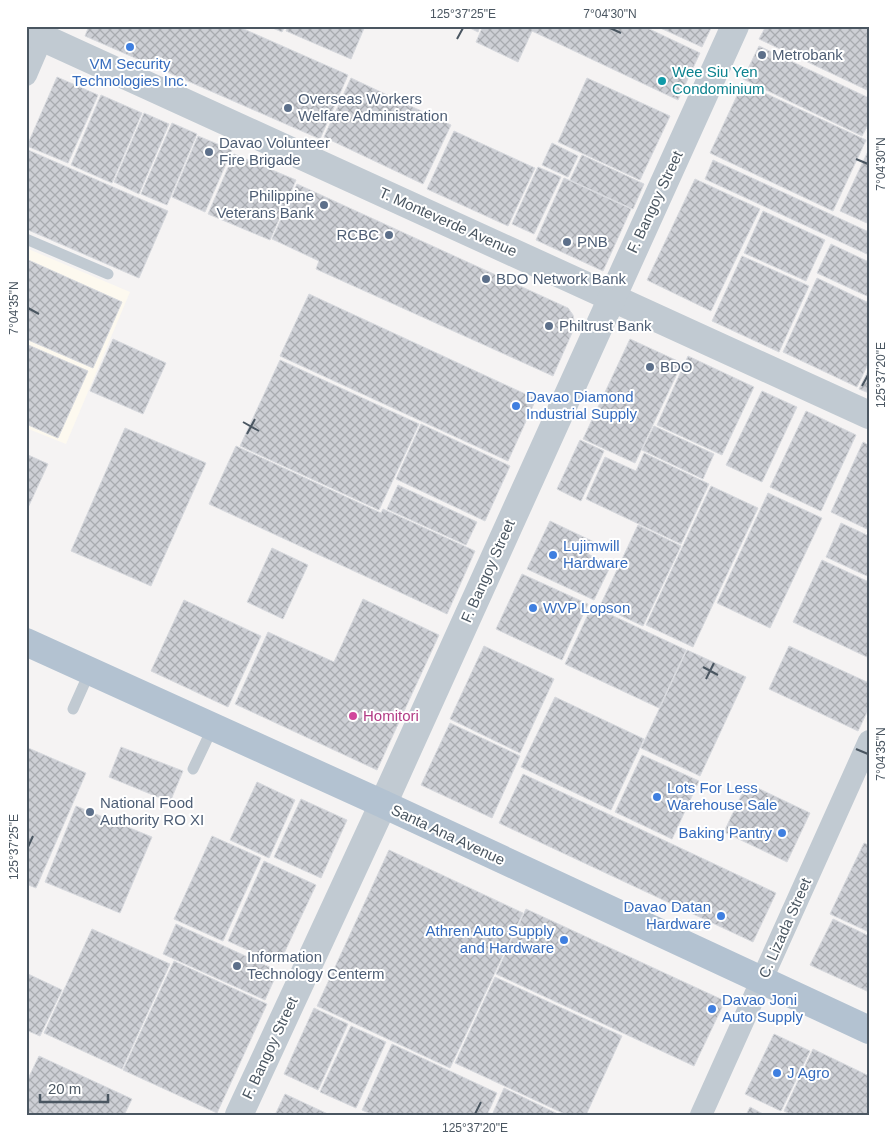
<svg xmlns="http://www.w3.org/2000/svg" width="895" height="1141" viewBox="0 0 895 1141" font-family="Arial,sans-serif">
<defs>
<pattern id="building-cross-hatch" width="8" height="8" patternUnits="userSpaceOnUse" patternTransform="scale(1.25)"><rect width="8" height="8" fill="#cdcfd5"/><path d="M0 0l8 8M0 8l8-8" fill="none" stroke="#a8abb0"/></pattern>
</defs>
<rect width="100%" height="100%" fill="#f5f3f3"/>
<path fill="#fdf9ef" d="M26,248l104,44 -64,152 -40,-16z"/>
<g fill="url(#building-cross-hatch)" stroke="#d7d9de">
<path d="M89,26h148l111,49 -28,64 -235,-103z"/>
<path d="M268,26h17l-3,6z"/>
<path d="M288,26h77l-14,33 -65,-28z"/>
<path d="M466,26h14l-2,6z"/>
<path d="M483,26h160l57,27 -22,47 -146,-69 -14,31 -42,-20z"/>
<path d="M656,26h56l-10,21z"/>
<path d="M766,26l103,1v64l-110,-52z"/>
<path d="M759,46l110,52v25l-7,13 -119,-57z"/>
<path d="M57,77l41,18 -30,68 -41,-17z"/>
<path d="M351,78l100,47 -28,59 -99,-47z"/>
<path d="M587,78l83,38 -30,64 -82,-38z"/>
<path d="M743,83l123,57 -33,71 -123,-58z"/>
<path d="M101,95l41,18 -30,70 -41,-18z"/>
<path d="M144,113l25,11 -30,70 -25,-12z"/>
<path d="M172,123l25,11 -30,71 -26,-11z"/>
<path d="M454,131l81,37 -27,58 -81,-37z"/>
<path d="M198,136l34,14 -27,62 -33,-15z"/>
<path d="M552,143l26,13 -10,21 -26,-12z"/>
<path d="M869,149v75l-29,-13z"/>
<path d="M28,150l140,61 -29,67 -113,-49z"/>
<path d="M234,154l62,26 -26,60 -62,-26z"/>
<path d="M582,155l62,29 -11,25 -63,-29z"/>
<path d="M713,160l156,72v23l-164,-76z"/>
<path d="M538,167l23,10 -27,57 -22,-10z"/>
<path d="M564,178l67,31 -28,62 -67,-31z"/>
<path d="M695,179l65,30 -49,102 -64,-31z"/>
<path d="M297,184l271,124 5,7 2,11 -22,50 -237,-107 3,-8 -47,-22z"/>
<path d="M763,211l62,29 -19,41 -62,-28z"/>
<path d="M831,244l38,18v35l-52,-24z"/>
<path d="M742,256l67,30 -30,66 -67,-31z"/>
<path d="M26,259l96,43 -29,66 -67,-29z"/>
<path d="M817,278l52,25v59l-12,25 -74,-35z"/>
<path d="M309,294l227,105 -28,62 -228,-105z"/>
<path d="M113,339l53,24 -23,51 -53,-23z"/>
<path d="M630,339l52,24 -47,100 -52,-24z"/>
<path d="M26,344l62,27 -30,67 -32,-14z"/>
<path d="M688,356l66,31 -32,68 -65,-30z"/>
<path d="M280,360l139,64 -40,86 -139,-64z"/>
<path d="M869,369v24l-10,-4z"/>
<path d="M762,391l35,16 -35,75 -36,-17z"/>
<path d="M806,411l50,24 -35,76 -51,-24z"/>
<path d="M421,424l89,42 -25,55 -89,-42z"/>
<path d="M654,426l60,28 -11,25 -61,-29z"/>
<path d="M125,428l81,35 -55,123 -80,-35z"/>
<path d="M580,440l24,11 -23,50 -24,-12z"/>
<path d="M863,442l6,3v85l-38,-18z"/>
<path d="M236,446l145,67 2,-4 92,42 -28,63 -238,-110z"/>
<path d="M644,453l65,31 -28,60 -95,-45 19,-42 31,14z"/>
<path d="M26,454l22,10 -22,48z"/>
<path d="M398,485l79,37 -11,23 -79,-36z"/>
<path d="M711,486l47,22 -65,139 -47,-22z"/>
<path d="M768,493l54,25 -52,110 -53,-25z"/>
<path d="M550,521l44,21 -6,12 23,11 -17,35 -67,-31z"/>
<path d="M841,523l28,13v41l-43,-20z"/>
<path d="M638,525l43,21 -38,80 -43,-20z"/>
<path d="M272,548l36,17 -25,54 -36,-17z"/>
<path d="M822,560l47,22v76l-76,-36z"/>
<path d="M522,574l66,30 -26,56 -66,-31z"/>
<path d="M363,599l76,36 -62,135 -142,-66 33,-72 66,30z"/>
<path d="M184,600l77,36 -33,71 -77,-36z"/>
<path d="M592,606l94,44 -27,58 -94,-44z"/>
<path d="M484,646l70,33 -34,74 -70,-34z"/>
<path d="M789,646l80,37v25l-11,23 -89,-42z"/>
<path d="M687,650l59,27 -46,99 -59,-28z"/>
<path d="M555,697l89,42 -33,71 -90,-43z"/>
<path d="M450,723l70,33 -28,62 -71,-33z"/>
<path d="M26,747l60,26 -50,115 -10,-4z"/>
<path d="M121,747l62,24 -13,31 -61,-25z"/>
<path d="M642,755l57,26 -27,58 -57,-27z"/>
<path d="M523,774l253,119 -23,49 -254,-119z"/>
<path d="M257,782l38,18 -26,58 -39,-18z"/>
<path d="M747,783l63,30 -23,49 -63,-30z"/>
<path d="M301,799l46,21 -26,58 -47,-21z"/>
<path d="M76,806l76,31 -32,76 -75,-31z"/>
<path d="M212,836l49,22 -38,83 -49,-22z"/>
<path d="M864,843l5,2v87l-39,-18z"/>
<path d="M389,850l134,63 -73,155 -133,-62z"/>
<path d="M264,861l52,24 -37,79 -51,-23z"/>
<path d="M526,909l199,92 -31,65 -198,-92z"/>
<path d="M833,919l36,17v56l-59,-27z"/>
<path d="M176,924l102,47 -13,29 -102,-46z"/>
<path d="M92,929l78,35 -48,105 -78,-36z"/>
<path d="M174,961l93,43 -50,109 -94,-43z"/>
<path d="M26,973l36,17 -22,46 -14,-6z"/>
<path d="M495,977l127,59 -36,79h-19l-112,-52z"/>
<path d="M314,1008l34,16 -30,66 -34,-16z"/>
<path d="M351,1026l35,16 -30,66 -36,-16z"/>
<path d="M774,1034l36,17 -29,60 -36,-17z"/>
<path d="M392,1044l105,49 -10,22h-114l-11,-5z"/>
<path d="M813,1049l56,27v39h-77l-8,-4z"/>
<path d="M39,1056l93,43 -8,16h-98v-32z"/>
<path d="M504,1088l56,27h-68z"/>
<path d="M285,1094l45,21h-55z"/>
<path d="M750,1107l15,8h-19z"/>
</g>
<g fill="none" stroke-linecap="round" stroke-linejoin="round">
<g stroke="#c1cad2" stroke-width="11">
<path d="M26,239l82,35"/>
<path d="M73,709l17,-38"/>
<path d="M193,769l20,-42"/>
</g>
<g stroke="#c1cad2" stroke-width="22">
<path d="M26,75l21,-49"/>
<path d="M701,1115l168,-374"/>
</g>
<g stroke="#c1cad2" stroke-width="28">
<path d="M26,30l843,385"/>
<path d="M239,1115l144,-311 352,-778"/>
</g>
<path stroke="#b3c2d1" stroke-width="28" d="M26,642l357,162 486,226"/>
</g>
<path fill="none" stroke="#4a5661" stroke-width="2" d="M610,28l11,5M457,39l6,-11M856,159l12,5M28,308l11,6M862,386l6,-11M243,422l16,9M247,434l8,-15M703,667l15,8M706,679l8,-16M856,749l12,5M28,847l5,-11M475,1114l6,-12"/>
<g fill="#3f7fe0" stroke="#fff" stroke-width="2">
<circle cx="130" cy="47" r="5"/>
<circle cx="516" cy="406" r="5"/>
<circle cx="553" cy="555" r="5"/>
<circle cx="533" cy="608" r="5"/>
<circle cx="657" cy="797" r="5"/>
<circle cx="782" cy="833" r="5"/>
<circle cx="721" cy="916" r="5"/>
<circle cx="564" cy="940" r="5"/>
<circle cx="712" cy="1009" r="5"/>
<circle cx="777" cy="1073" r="5"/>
</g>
<g fill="#5c6f8a" stroke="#fff" stroke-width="2">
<circle cx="762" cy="55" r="5"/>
<circle cx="288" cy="108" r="5"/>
<circle cx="209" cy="152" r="5"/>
<circle cx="324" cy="205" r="5"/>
<circle cx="389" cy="235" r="5"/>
<circle cx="567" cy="242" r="5"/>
<circle cx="486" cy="279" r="5"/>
<circle cx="549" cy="326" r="5"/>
<circle cx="650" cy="367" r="5"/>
<circle cx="90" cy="812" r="5"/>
<circle cx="237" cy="966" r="5"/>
</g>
<circle fill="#0f9aa8" stroke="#fff" stroke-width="2" cx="662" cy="81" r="5"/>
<circle fill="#d1479c" stroke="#fff" stroke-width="2" cx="353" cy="716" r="5"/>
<g text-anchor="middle" stroke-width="4" stroke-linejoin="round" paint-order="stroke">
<g font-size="15" fill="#4e5e75" stroke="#fff" text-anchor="start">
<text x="772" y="60">Metrobank</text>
<text x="298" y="104">Overseas Workers<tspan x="298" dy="17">Welfare Administration</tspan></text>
<text x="219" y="148">Davao Volunteer<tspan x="219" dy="17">Fire Brigade</tspan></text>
<text x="314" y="201" text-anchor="end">Philippine<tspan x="314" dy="17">Veterans Bank</tspan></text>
<text x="379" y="240" text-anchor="end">RCBC</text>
<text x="577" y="247">PNB</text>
<text x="496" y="284">BDO Network Bank</text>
<text x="559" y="331">Philtrust Bank</text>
<text x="660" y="372">BDO</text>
<text x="100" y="808">National Food<tspan x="100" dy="17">Authority RO XI</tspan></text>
<text x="247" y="962">Information<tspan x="247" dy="17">Technology Centerm</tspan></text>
</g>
<g font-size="15" fill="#366cbe" stroke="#fff" text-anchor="start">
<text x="130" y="69" text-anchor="middle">VM Security<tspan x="130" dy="17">Technologies Inc.</tspan></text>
<text x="526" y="402">Davao Diamond<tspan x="526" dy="17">Industrial Supply</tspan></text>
<text x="563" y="551">Lujimwill<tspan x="563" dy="17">Hardware</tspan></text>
<text x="543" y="613">WVP Lopson</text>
<text x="667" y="793">Lots For Less<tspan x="667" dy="17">Warehouse Sale</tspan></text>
<text x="772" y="838" text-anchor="end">Baking Pantry</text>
<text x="711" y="912" text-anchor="end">Davao Datan<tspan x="711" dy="17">Hardware</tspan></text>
<text x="554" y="936" text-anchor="end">Athren Auto Supply<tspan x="554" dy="17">and Hardware</tspan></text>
<text x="722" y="1005">Davao Joni<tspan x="722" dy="17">Auto Supply</tspan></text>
<text x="787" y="1078">J Agro</text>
</g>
<g font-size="15" fill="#0d838f" stroke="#fff" text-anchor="start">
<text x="672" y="77">Wee Siu Yen<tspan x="672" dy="17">Condominium</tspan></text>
</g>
<g font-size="15" fill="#4a5661" stroke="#fff">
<text transform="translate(655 202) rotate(-65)" y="5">F. Bangoy Street</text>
<text transform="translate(448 222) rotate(24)" y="5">T. Monteverde Avenue</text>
<text transform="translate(488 571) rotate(-66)" y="5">F. Bangoy Street</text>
<text transform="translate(448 835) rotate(25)" y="5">Santa Ana Avenue</text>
<text transform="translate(785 928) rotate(-66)" y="5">C. Lizada Street</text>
<text transform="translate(270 1048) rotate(-65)" y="5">F. Bangoy Street</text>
</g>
<g font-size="15" fill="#b23c85" stroke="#fff" text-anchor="start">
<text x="363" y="721">Homitori</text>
</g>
</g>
<rect width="895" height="1141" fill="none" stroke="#ffffff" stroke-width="55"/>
<path d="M40 1094v8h68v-8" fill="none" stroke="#4a5661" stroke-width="2.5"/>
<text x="48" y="1094" font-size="15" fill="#4a5661" stroke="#ffffff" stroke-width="4" paint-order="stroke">20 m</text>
<rect x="28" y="28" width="840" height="1086" fill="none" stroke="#4a5661" stroke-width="2"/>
<g font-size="12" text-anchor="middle" fill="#4a5661">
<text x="463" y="18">125°37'25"E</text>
<text x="610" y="18">7°04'30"N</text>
<text transform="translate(881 164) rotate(-90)" y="4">7°04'30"N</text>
<text transform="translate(14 308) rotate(-90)" y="4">7°04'35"N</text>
<text transform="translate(881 375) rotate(-90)" y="4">125°37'20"E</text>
<text transform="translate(881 754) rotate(-90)" y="4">7°04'35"N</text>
<text transform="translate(14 847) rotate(-90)" y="4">125°37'25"E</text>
<text x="475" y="1132">125°37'20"E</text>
</g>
</svg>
